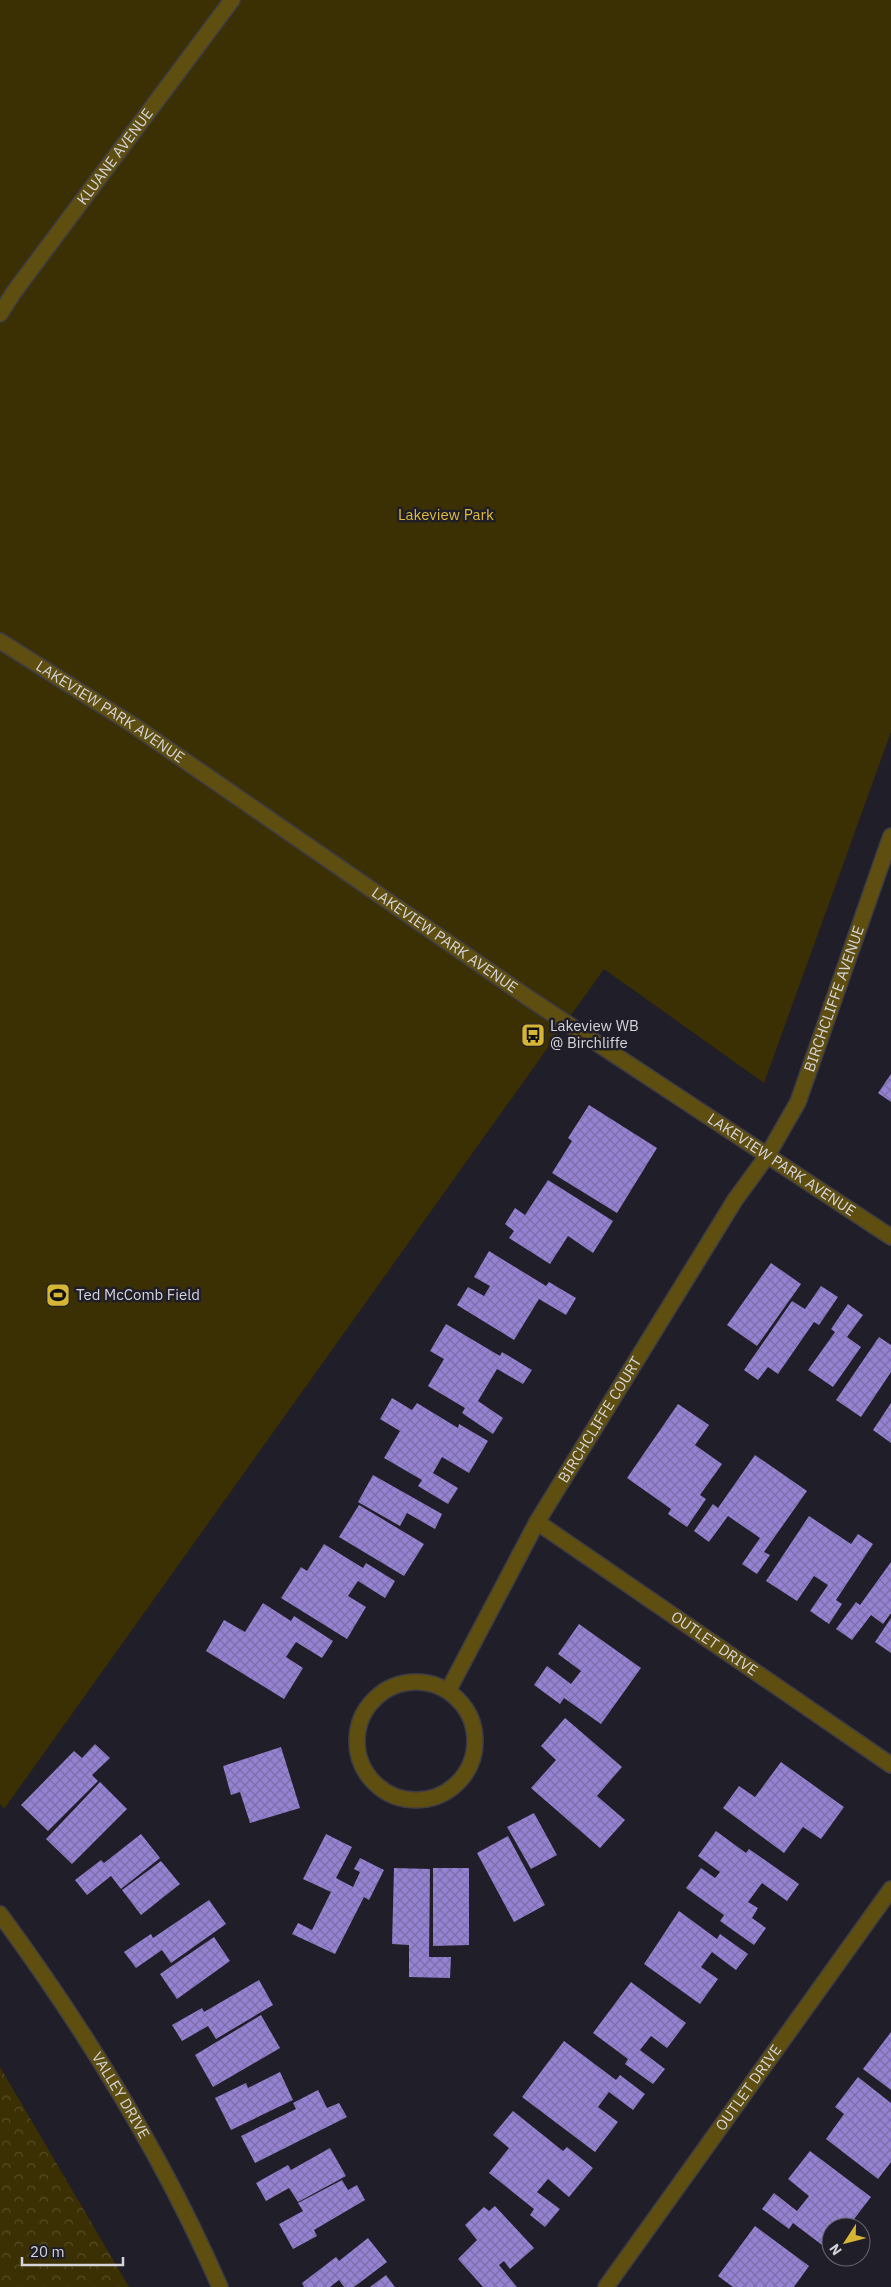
<svg xmlns="http://www.w3.org/2000/svg" width="891" height="2287" viewBox="0 0 891 2287" font-family="'IBM Plex Sans',sans-serif">
<defs>
<pattern id="forest-crowns" width="20" height="18" patternUnits="userSpaceOnUse" patternTransform="scale(1.25)"><rect width="20" height="18" fill="#3b3003"/><path d="M2 6a3 3 0 1 1 6 0M12 15a3 3 0 1 1 6 0" fill="none" stroke="#564d27"/></pattern>
<pattern id="building-cross-hatch" width="8" height="8" patternUnits="userSpaceOnUse" patternTransform="scale(1.25)"><rect width="8" height="8" fill="#9582d2"/><path d="M0 0l8 8M0 8l8-8" fill="none" stroke="#7c6ea7"/></pattern>
</defs>
<rect width="100%" height="100%" fill="#201e28"/>
<path fill="url(#forest-crowns)" d="M0,2067l129,220h-129z"/>
<path fill="#3b3003" d="M0,0h891v732l-127,351 -160,-114 -600,840 -4,-5z"/>
<g fill="url(#building-cross-hatch)">
<path d="M891,1074v28l-13,-9z"/>
<path d="M589,1105l68,43 -40,65 -65,-40 20,-32 -4,-3z"/>
<path d="M548,1180l65,41 -20,32 -25,-17 -18,28 -41,-26 5,-7 -9,-7 10,-16 10,7z"/>
<path d="M489,1251l57,35 3,-4 27,16 -10,17 -27,-16 -25,41 -57,-35 11,-18 16,9 6,-10 -16,-9z"/>
<path d="M771,1263l30,21 -44,62 -30,-21z"/>
<path d="M821,1286l17,11 -19,28 -5,-3 -36,52 -10,-7 -10,13 -14,-10 48,-69 13,8z"/>
<path d="M848,1304l15,11 -16,22 14,10 -28,40 -25,-17 27,-38 -4,-3z"/>
<path d="M446,1324l54,32 2,-4 30,18 -9,14 -26,-15 -19,32 25,17 -10,16 -31,-21 3,-5 -37,-22 16,-27 -14,-8z"/>
<path d="M879,1337l12,8v27l-30,45 -25,-17z"/>
<path d="M392,1398l20,12 5,-7 41,25 1,-4 29,17 -19,32 -27,-16 -9,16 25,15 -10,16 -30,-18 4,-6 -38,-22 16,-27 -20,-12z"/>
<path d="M891,1403v40l-18,-13z"/>
<path d="M678,1404l31,21 -14,20 27,19 -22,31 6,4 -19,28 -19,-13 3,-5 -44,-31z"/>
<path d="M755,1455l52,36 -43,61 6,3 -13,19 -15,-10 18,-26 -32,-22 -19,26 -15,-11 19,-27 5,4z"/>
<path d="M373,1475l69,39 -7,15 -28,-16 -7,13 -42,-24z"/>
<path d="M359,1505l65,39 -20,32 -65,-39z"/>
<path d="M809,1516l42,28 7,-10 15,10 -37,56 6,4 -13,20 -19,-13 18,-26 -14,-9 -17,25 -31,-20z"/>
<path d="M324,1544l39,24 3,-5 29,18 -10,17 -27,-17 -10,15 18,11 -19,32 -66,-41 20,-31 6,4z"/>
<path d="M891,1562v51l-8,11 -12,-9 -19,25 -16,-11 20,-27 4,3z"/>
<path d="M263,1603l28,18 3,-5 39,25 -11,17 -26,-16 -10,15 17,11 -19,31 -78,-48 18,-31 21,12z"/>
<path d="M891,1618v35l-16,-11z"/>
<path d="M579,1624l62,44 -40,56 -37,-26 -4,6 -26,-19 13,-19 24,18 10,-13 -23,-17z"/>
<path d="M565,1718l57,49 -25,29 28,24 -25,28 -69,-60 25,-28 -15,-14z"/>
<path d="M95,1744l15,14 -18,17 6,6 -50,50 -27,-26 53,-54 8,7z"/>
<path d="M281,1747l19,61 -50,15 -10,-31 -9,3 -8,-29z"/>
<path d="M781,1762l63,45 -23,32 -18,-12 -19,26 -61,-45 16,-22 16,11z"/>
<path d="M100,1782l27,27 -55,55 -26,-25z"/>
<path d="M534,1813l23,42 -26,14 -24,-42z"/>
<path d="M716,1831l30,22 3,-4 50,35 -12,17 -25,-18 -14,19 10,6 -6,10 14,10 -12,17 -34,-24 4,-6 -38,-27 15,-20 14,10 5,-6 -22,-16z"/>
<path d="M141,1834l19,24 -39,31 -10,-13 -24,19 -12,-15 26,-20 3,3z"/>
<path d="M326,1834l26,13 -16,31 17,9 7,-15 -6,-3 6,-11 24,12 -15,30 -5,-3 -29,57 -43,-20 6,-11 14,7 19,-38 -28,-13z"/>
<path d="M508,1836l37,69 -31,17 -37,-69z"/>
<path d="M161,1861l19,23 -39,31 -19,-25z"/>
<path d="M394,1868l36,1 -1,88h22l-1,21 -41,-1v-32l-17,-1z"/>
<path d="M433,1868h36v77l-36,1z"/>
<path d="M209,1900l17,24 -55,39 -9,-13 -26,18 -12,-16 27,-18 2,4z"/>
<path d="M679,1911l38,28 3,-5 28,20 -12,16 -24,-18 -11,15 17,12 -18,25 -56,-40z"/>
<path d="M214,1937l16,24 -53,38 -17,-25z"/>
<path d="M259,1980l14,25 -57,34 -8,-13 -26,15 -10,-16 30,-17 2,4z"/>
<path d="M631,1982l55,41 -19,25 -16,-12 -11,14 25,19 -12,15 -28,-20 3,-5 -35,-26z"/>
<path d="M261,2015l19,33 -67,39 -18,-32z"/>
<path d="M891,2032v58l-28,-21z"/>
<path d="M564,2041l52,39 4,-5 25,19 -12,16 -24,-18 -11,15 20,15 -23,30 -73,-55z"/>
<path d="M280,2072l13,28 -62,30 -16,-32 31,-15 2,5z"/>
<path d="M858,2077l33,26v59l-13,17 -52,-40 18,-25 -9,-7z"/>
<path d="M318,2090l9,18 12,-5 8,14 -92,46 -14,-27 55,-27 -3,-6z"/>
<path d="M513,2111l50,40 4,-4 26,21 -24,29 -21,-18 -11,13 23,17 -15,18 -15,-12 4,-6 -45,-36 20,-25 -16,-13z"/>
<path d="M330,2148l16,28 -48,26 -9,-14 -23,13 -10,-18 32,-18 3,5z"/>
<path d="M810,2151l61,46 -23,30h-17l-1,24 -37,-28 -4,6 -27,-20 12,-16 23,18 12,-15 -21,-17z"/>
<path d="M342,2180l6,10 9,-5 8,15 -51,30 3,6 -24,13 -14,-25 24,-13 -5,-8z"/>
<path d="M495,2206l39,42 -24,21 -6,-8 -5,4 18,22h-34l-25,-28 19,-19 -12,-15 19,-18 5,4z"/>
<path d="M755,2226l54,40 -15,21h-61l-15,-11z"/>
<path d="M368,2238l19,24 -33,25h-10l-5,-7 -9,7h-26l-2,-4 34,-26 3,4z"/>
<path d="M386,2275l9,12h-25z"/>
</g>
<g fill="none" stroke-linecap="round" stroke-linejoin="round">
<g stroke="#3d3b45" stroke-width="18">
<g id="minor">
<path id="s1" d="M0,314l14,-22 218,-292"/>
<path id="s2" d="M0,641l133,84 397,274 361,238"/>
<path id="s3" d="M537,1522l354,243"/>
<circle cx="416" cy="1741" r="59"/>
<path id="s4" d="M448,1691l89,-169 198,-322 32,-44 31,-54 93,-266"/>
<path id="s5" d="M0,1914c86,117 162,240 220,373"/>
<path id="s6" d="M606,2287l285,-398"/>
</g>
</g>
<use href="#minor" stroke="#5e4e10" stroke-width="15"/>
</g>
<defs>
<g id="bus-square" transform="scale(1.25)"><rect x="-9" y="-9" width="18" height="18" rx="4" fill="#d6b534" stroke="#201e28"/><path d="M-5-6H5V4H4V6H2V4H-2V6H-4V4H-5ZM-3.5-4V0h7V-4ZM-3.5 1.2v1.5H-2V1.2ZM2 1.2v1.5H3.5V1.2Z" fill="#111"/></g>
<g id="stadium-square" transform="scale(1.25)"><rect x="-9" y="-9" width="18" height="18" rx="4" fill="#d6b534" stroke="#201e28"/><path d="M0-5a6.5 5 0 1 0 0 10a6.5 5 0 1 0 0-10ZM-3.5-1.8h7v3.6h-7Z" fill="#111"/></g>
</defs>
<g fill-rule="evenodd">
<use href="#bus-square" x="533" y="1035"/>
<use href="#stadium-square" x="58" y="1295"/>
</g>
<g text-anchor="middle" stroke-width="5" stroke-linejoin="round" paint-order="stroke">
<g font-size="15" fill="#d5d4db" stroke="#201e28">
<text dy="5" stroke="none"><textPath href="#s1" startOffset="195">KLUANE AVENUE</textPath></text>
<text dy="5" stroke="none"><textPath href="#s2" startOffset="131">LAKEVIEW PARK AVENUE</textPath></text>
<text dy="5" stroke="none"><textPath href="#s2" startOffset="536">LAKEVIEW PARK AVENUE</textPath></text>
<text dy="5" stroke="none"><textPath href="#s4" startOffset="795">BIRCHCLIFFE AVENUE</textPath></text>
<text dy="5" stroke="none"><textPath href="#s2" startOffset="941">LAKEVIEW PARK AVENUE</textPath></text>
<text dy="5" stroke="none"><textPath href="#s4" startOffset="311">BIRCHCLIFFE COURT</textPath></text>
<text dy="5" stroke="none"><textPath href="#s3" startOffset="215">OUTLET DRIVE</textPath></text>
<text dy="5" stroke="none"><textPath href="#s6" startOffset="245">OUTLET DRIVE</textPath></text>
<text dy="5" stroke="none"><textPath href="#s5" startOffset="218">VALLEY DRIVE</textPath></text>
</g>
<g font-size="15" fill="#debc37" stroke="#201e28">
<text x="446" y="520">Lakeview Park</text>
</g>
<g font-size="15" fill="#d5d4db" stroke="#201e28" text-anchor="start">
<text x="550" y="1031">Lakeview WB<tspan x="550" dy="17">@ Birchliffe</tspan></text>
<text x="76" y="1300">Ted McComb Field</text>
</g>
</g>
<g transform="translate(846 2242) rotate(234)"><circle r="24" fill="#201e28" stroke="#686770"/>
<path d="M0-4L9 19L0 12L-9 19Z" fill="#d6b534"/>
<text y="-8" font-size="14" font-weight="bold" text-anchor="middle" fill="#d5d4db">N</text>
</g>
<path d="M22 2257v8h101v-8" fill="none" stroke="#d5d4db" stroke-width="2.5"/>
<text x="30" y="2257" font-size="15" fill="#d5d4db" stroke="#201e28" stroke-width="4" paint-order="stroke">20 m</text>
</svg>
